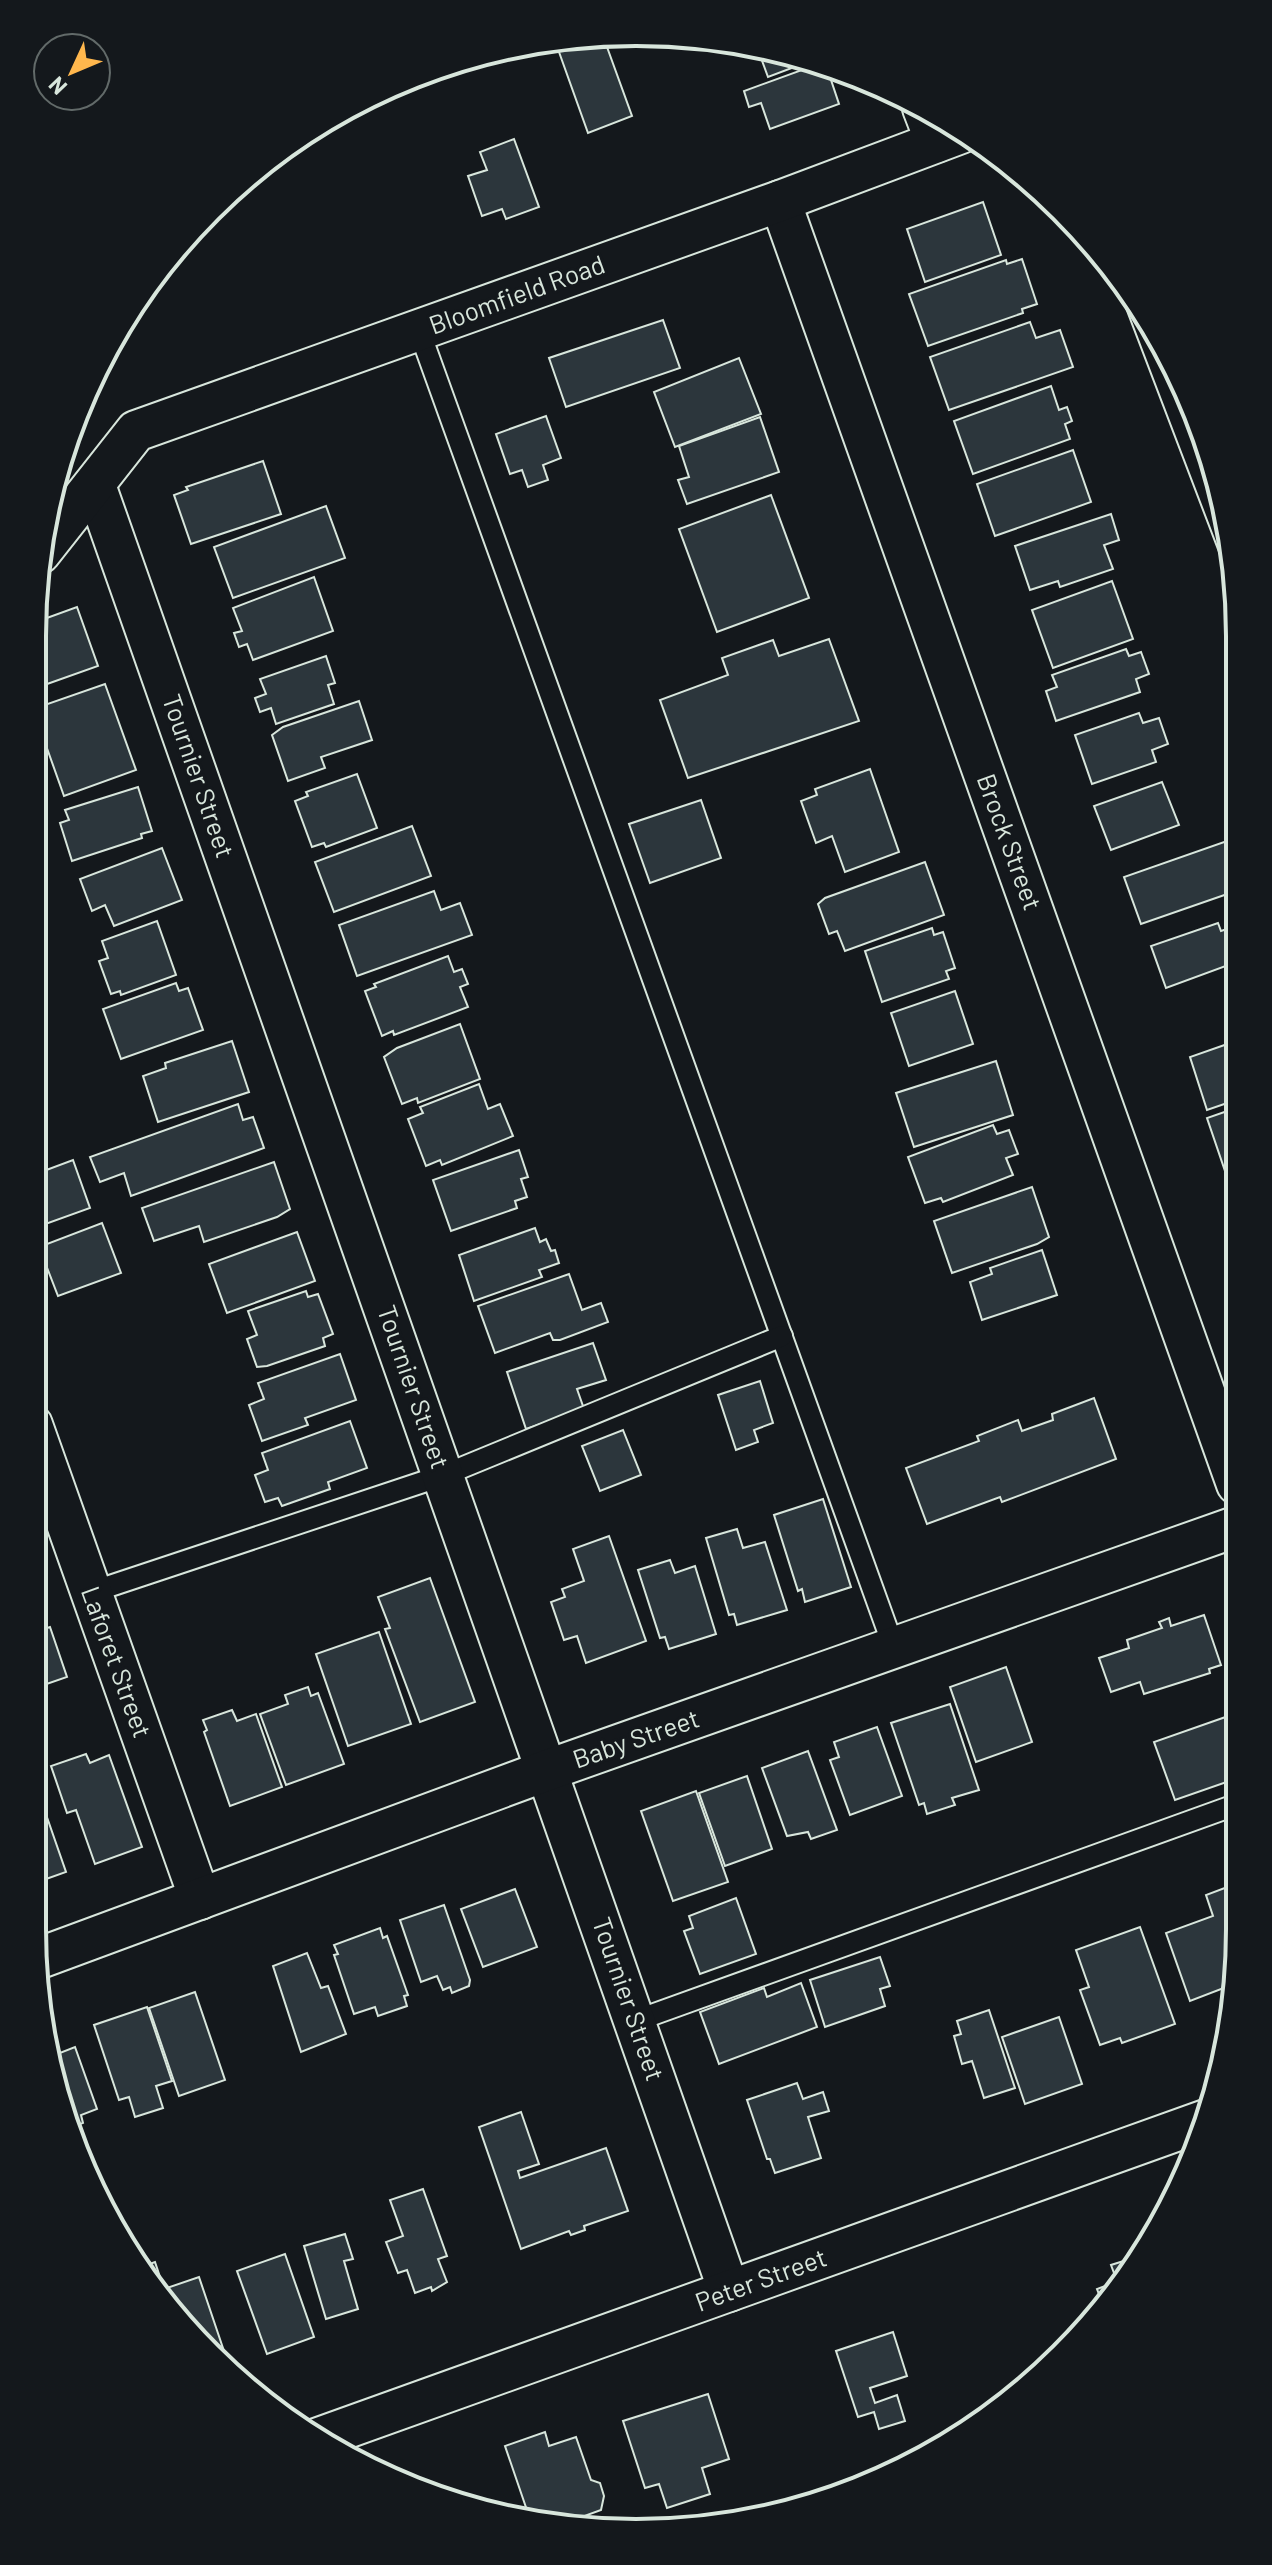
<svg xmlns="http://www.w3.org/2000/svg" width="1272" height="2565" viewBox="0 0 1272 2565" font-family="Barlow,sans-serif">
<rect width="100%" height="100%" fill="#14181c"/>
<g fill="#2c363c" stroke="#d8e6dc" stroke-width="2">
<path d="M603,36l29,80 -44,17 -34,-95z"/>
<path d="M757,47l35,5 21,8 -45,17z"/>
<path d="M821,63l5,2 13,39 -69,25 -9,-26 -12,4 -5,-16z"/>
<path d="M514,139l25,68 -33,12 -4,-10 -20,7 -14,-40 19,-6 -7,-18z"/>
<path d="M983,202l18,53 -76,27 -18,-53z"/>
<path d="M1022,259l15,45 -15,5 1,4 -95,33 -19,-52 97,-34 1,4z"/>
<path d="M663,320l17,48 -114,39 -17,-49z"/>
<path d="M1030,322l6,16 24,-8 13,37 -124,43 -19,-53z"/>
<path d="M739,358l22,56 -86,33 -21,-55z"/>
<path d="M1051,386l8,24 8,-3 5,14 -7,3 5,15 -97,35 -19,-53z"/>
<path d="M546,416l15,42 -18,7 5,15 -20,7 -6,-17 -12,4 -14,-40z"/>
<path d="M760,417l19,55 -92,32 -9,-24 11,-3 -10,-31z"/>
<path d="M1073,450l18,52 -96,34 -18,-52z"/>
<path d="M263,461l18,53 -90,30 -17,-49 14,-5 -2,-3z"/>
<path d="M771,495l38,103 -92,34 -38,-103z"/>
<path d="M326,506l19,52 -112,40 -19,-51z"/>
<path d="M1111,514l8,26 -15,5 9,24 -53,18 -2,-6 -28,9 -15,-44z"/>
<path d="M314,577l19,54 -80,29 -6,-16 -8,3 -5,-14 8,-2 -9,-23z"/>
<path d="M1112,581l21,58 -80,29 -21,-58z"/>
<path d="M77,607l21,59 -65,23v-66z"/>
<path d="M829,639l30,82 -171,57 -28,-78 68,-25 -6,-17 51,-18 6,16z"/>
<path d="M1126,649l3,7 12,-4 8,22 -13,5 4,13 -84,29 -10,-30 11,-4 -5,-12z"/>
<path d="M326,656l9,27 -7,2 6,19 -58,20 -5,-16 -11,4 -5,-14 11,-4 -6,-15z"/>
<path d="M105,684l31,86 -72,26 -31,-87z"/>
<path d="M359,701l13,39 -51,17 4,11 -37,13 -16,-46 11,-8z"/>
<path d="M1139,713l4,10 16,-5 9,26 -16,6 4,12 -64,22 -17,-49z"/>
<path d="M870,769l29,83 -54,20 -13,-36 -16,7 -15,-42 16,-6 -2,-6z"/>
<path d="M357,774l20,54 -51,19 -2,-4 -12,4 -17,-46 13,-5 -2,-4z"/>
<path d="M1162,782l17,43 -68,25 -17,-44z"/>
<path d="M138,787l14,44 -11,3 1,4 -70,23 -12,-38 9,-3 -4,-10z"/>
<path d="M701,800l20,58 -71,25 -21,-59z"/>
<path d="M412,826l19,50 -97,36 -19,-50z"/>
<path d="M1227,841l9,25v25l-95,33 -17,-47z"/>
<path d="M162,848l20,52 -68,26 -9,-21 -13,6 -12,-32z"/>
<path d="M925,862l19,53 -99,36 -8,-20 -8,3 -11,-30 7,-6z"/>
<path d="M434,891l7,19 19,-7 12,32 -115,41 -18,-51z"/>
<path d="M157,921l19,54 -55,20 -1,-4 -9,3 -12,-33 9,-3 -6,-17z"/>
<path d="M1218,923l3,8 9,-3 6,14 -9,4 7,17 -68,25 -15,-42z"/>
<path d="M932,928l2,7 9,-3 12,36 -9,3 3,8 -67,23 -17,-51z"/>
<path d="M448,956l6,16 8,-3 6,15 -8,3 8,20 -74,28 -1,-4 -11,5 -17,-45 11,-4 -2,-3z"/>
<path d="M176,983l3,8 9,-3 15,42 -82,29 -18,-50z"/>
<path d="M955,991l18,53 -64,22 -18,-53z"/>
<path d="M460,1024l20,55 -62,24 -1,-5 -15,6 -18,-47 13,-9z"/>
<path d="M232,1041l17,51 -91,30 -15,-46 23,-8 -1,-5z"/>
<path d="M1236,1041v59l-29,10 -17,-53z"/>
<path d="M996,1061l17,54 -99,32 -18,-54z"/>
<path d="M479,1084l9,25 12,-5 13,32 -71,29 -2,-5 -14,6 -18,-47 15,-6 -3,-6z"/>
<path d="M238,1104l5,16 10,-3 11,31 -133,48 -7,-23 -24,9 -10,-25z"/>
<path d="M1236,1108l1,59 -12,4 -18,-53z"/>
<path d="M993,1125l4,9 12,-4 9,24 -12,4 7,17 -70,27 -2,-4 -16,5 -17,-46z"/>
<path d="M519,1150l9,27 -7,2 6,18 -12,4 2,7 -66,23 -18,-51z"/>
<path d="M73,1160l17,48 -50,18 -7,-23v-28z"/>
<path d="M274,1162l16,47 -13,8 -73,25 -5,-16 -45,15 -12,-33z"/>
<path d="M1032,1187l17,50 -12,7 -85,29 -18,-52z"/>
<path d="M102,1223l19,50 -63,23 -19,-49z"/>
<path d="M535,1228l5,14 6,-3 5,12 4,-1 4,13 -20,7 3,7 -68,24 -15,-46z"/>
<path d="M297,1232l18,49 -88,32 -18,-49z"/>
<path d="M1042,1250l15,45 -75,25 -12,-38 22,-8 -2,-6z"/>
<path d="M569,1274l13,36 19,-7 7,19 -48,18h-7l-3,-7 -55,20 -17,-47z"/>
<path d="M306,1291l2,6 10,-3 15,40 -10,4 2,8 -58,20 -10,1 -10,-28 10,-4 -9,-24z"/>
<path d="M593,1343l13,37 -29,9 7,20 -58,20 -19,-57z"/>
<path d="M340,1354l16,46 -51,18 3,7 -46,16 -13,-36 15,-6 -6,-16z"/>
<path d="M760,1381l13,42 -19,7 4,12 -22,8 -18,-55z"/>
<path d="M1094,1398l22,61 -114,43 -2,-5 -73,27 -21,-56 73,-27 -2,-5 41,-16 4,11 31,-11 -1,-6z"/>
<path d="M350,1421l17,47 -39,14 2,7 -48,17 -4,-8 -13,4 -10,-27 13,-5 -6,-17z"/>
<path d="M623,1430l18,45 -41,16 -18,-45z"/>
<path d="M823,1499l28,88 -46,15 -3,-13 -4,2 -24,-76z"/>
<path d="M737,1529l6,19 22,-6 22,68 -50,15 -3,-11 -5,1 -23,-77z"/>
<path d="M609,1536l37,105 -60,22 -9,-27 -13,4 -13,-38 14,-5 -3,-8 22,-8 -11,-32z"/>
<path d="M670,1560l5,13 20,-7 21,68 -47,15 -4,-12 -5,1 -22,-68z"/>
<path d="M430,1578l45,124 -55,20 -35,-93 5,-1 -12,-31z"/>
<path d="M1204,1615l17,50 -12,4 1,4 -66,21 -4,-12 -29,10 -12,-34 30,-10 -2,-8 35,-12 -3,-6 10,-4 2,8z"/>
<path d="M50,1627l17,50 -35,12v-56z"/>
<path d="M379,1632l32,92 -63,22 -32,-92z"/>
<path d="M1006,1667l26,75 -56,20 -26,-75z"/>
<path d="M308,1687l3,9 7,-3 26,71 -58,21 -26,-71 28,-10 -3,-9z"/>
<path d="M950,1704l29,86 -27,8 3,7 -28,9 -3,-11 -5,2 -28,-82z"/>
<path d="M232,1710l5,11 19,-7 26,73 -52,19 -26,-74 3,-2 -4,-10z"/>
<path d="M1237,1713l1,65 -63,22 -21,-58z"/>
<path d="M877,1727l25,69 -52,19 -20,-55 9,-3 -5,-15z"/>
<path d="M808,1751l29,79 -26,9 -3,-7 -21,4 -25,-68z"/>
<path d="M86,1754l4,9 19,-8 33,92 -47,17 -19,-54 -9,3 -16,-47z"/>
<path d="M747,1776l25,73 -47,17 -26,-73z"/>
<path d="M696,1791l32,91 -55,19 -32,-90z"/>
<path d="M41,1800l25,72 -34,12v-80z"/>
<path d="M1238,1883l1,85 -3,20 -2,-4 -44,17 -24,-68 47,-17 -7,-21z"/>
<path d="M515,1889l22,58 -54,20 -22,-58z"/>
<path d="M736,1898l20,56 -56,20 -16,-43 9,-3 -4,-12z"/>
<path d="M444,1905l26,75 -1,6 -17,7 -2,-6 -7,3 -6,-14 -16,6 -21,-62z"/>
<path d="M1140,1927l35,97 -53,19 -2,-5 -20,7 -20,-55 9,-3 -13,-37z"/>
<path d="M380,1928l3,10 4,-2 21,59 -4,1 3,10 -29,10 -3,-9 -21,7 -20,-59 4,-1 -4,-9z"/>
<path d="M307,1953l14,35 7,-2 18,48 -45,18 -28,-86z"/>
<path d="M880,1957l10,29 -10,3 5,17 -60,21 -15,-47z"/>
<path d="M801,1983l16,44 -98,37 -19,-52 64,-24 3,9z"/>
<path d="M195,1992l30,88 -46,16 -30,-88z"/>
<path d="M147,2007l25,74 -16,5 7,22 -28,9 -6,-20 -10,3 -25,-75z"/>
<path d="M989,2010l26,78 -31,10 -12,-37 -10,3 -8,-28 7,-2 -4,-13z"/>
<path d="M1059,2017l23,67 -57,20 -23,-67z"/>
<path d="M55,2038l5,15 15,-6 22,62 -16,6 2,8 -16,6 -17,-89z"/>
<path d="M797,2083l6,16 20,-7 6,19 -21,6 13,41 -46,15 -5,-14h-3l-20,-59z"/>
<path d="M521,2112l18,52 -21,7 2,7 86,-30 22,63 -44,15 1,4 -14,5 -2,-4 -48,18 -42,-122z"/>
<path d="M423,2189l24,67 -9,3 9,23 -15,9 -1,-4 -16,6 -8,-23 -9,3 -12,-31 17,-6 -13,-36z"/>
<path d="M345,2234l8,25 -9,2 14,48 -32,10 -22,-73z"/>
<path d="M285,2254l29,83 -47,17 -30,-83z"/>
<path d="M1133,2258l-16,23 -6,-16z"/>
<path d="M155,2262l9,27 35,-12 27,80 -10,3 -59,-63 -16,-30z"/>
<path d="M1116,2282l-14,20 -5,-13z"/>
<path d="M893,2332l14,44 -37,12 5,15 22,-8 8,26 -26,8 -5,-17 -16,5 -22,-66z"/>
<path d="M708,2394l21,65 -27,9 8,26 -43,14 -8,-24 -14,4 -22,-67z"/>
<path d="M545,2432l4,14 27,-9 15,43 9,3 4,13 -3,14 -25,9 2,4 -47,-1 -26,-76z"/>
</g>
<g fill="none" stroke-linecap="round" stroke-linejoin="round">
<g stroke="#d8e6dc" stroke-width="24">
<g id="service">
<path d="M1132,293l103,270"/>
<path d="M419,330l475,1318"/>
<path d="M92,1592l352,-117 338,-139"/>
<path d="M635,2021l603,-217"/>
</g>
</g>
<g stroke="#d8e6dc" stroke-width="44">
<g id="minor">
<path d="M923,108l13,34"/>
<path d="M780,201l457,1283"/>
<path d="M95,485l634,1806"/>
<path d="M40,553l96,-122 644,-230 181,-68"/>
<path d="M32,1425l168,474"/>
<path d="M37,1959l511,-189 690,-244"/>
<path d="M316,2439l890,-319"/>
</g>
</g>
<use href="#service" stroke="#14181c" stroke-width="20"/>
<use href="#minor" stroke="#14181c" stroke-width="40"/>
</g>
<g text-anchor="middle" stroke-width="6" stroke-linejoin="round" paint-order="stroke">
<g font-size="26" fill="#d8e6dc" stroke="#14181c">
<text transform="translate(517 295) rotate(-20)" y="9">Bloomfield Road</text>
<text transform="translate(198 776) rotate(71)" y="9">Tournier Street</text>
<text transform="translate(1009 842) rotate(70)" y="9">Brock Street</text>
<text transform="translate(413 1387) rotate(71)" y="9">Tournier Street</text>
<text transform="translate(116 1662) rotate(70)" y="9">Laforet Street</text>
<text transform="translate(636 1739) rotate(-19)" y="9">Baby Street</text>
<text transform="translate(628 1999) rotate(71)" y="9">Tournier Street</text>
<text transform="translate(761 2280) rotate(-20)" y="9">Peter Street</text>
</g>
</g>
<path d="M0 0H1272V2565H0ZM636 46H636A590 590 0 0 1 1226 636V1929A590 590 0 0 1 636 2519H636A590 590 0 0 1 46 1929V636A590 590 0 0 1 636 46Z" fill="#14181c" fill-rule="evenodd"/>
<path fill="none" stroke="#d8e6dc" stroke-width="4" d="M636 46H636A590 590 0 0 1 1226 636V1929A590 590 0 0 1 636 2519H636A590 590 0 0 1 46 1929V636A590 590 0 0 1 636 46Z"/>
<g transform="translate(72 72) rotate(226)"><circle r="38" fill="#14181c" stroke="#626a69" stroke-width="2"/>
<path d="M0-6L14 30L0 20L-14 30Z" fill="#ffb74d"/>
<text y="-12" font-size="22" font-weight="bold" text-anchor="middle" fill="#d8e6dc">N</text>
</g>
</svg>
